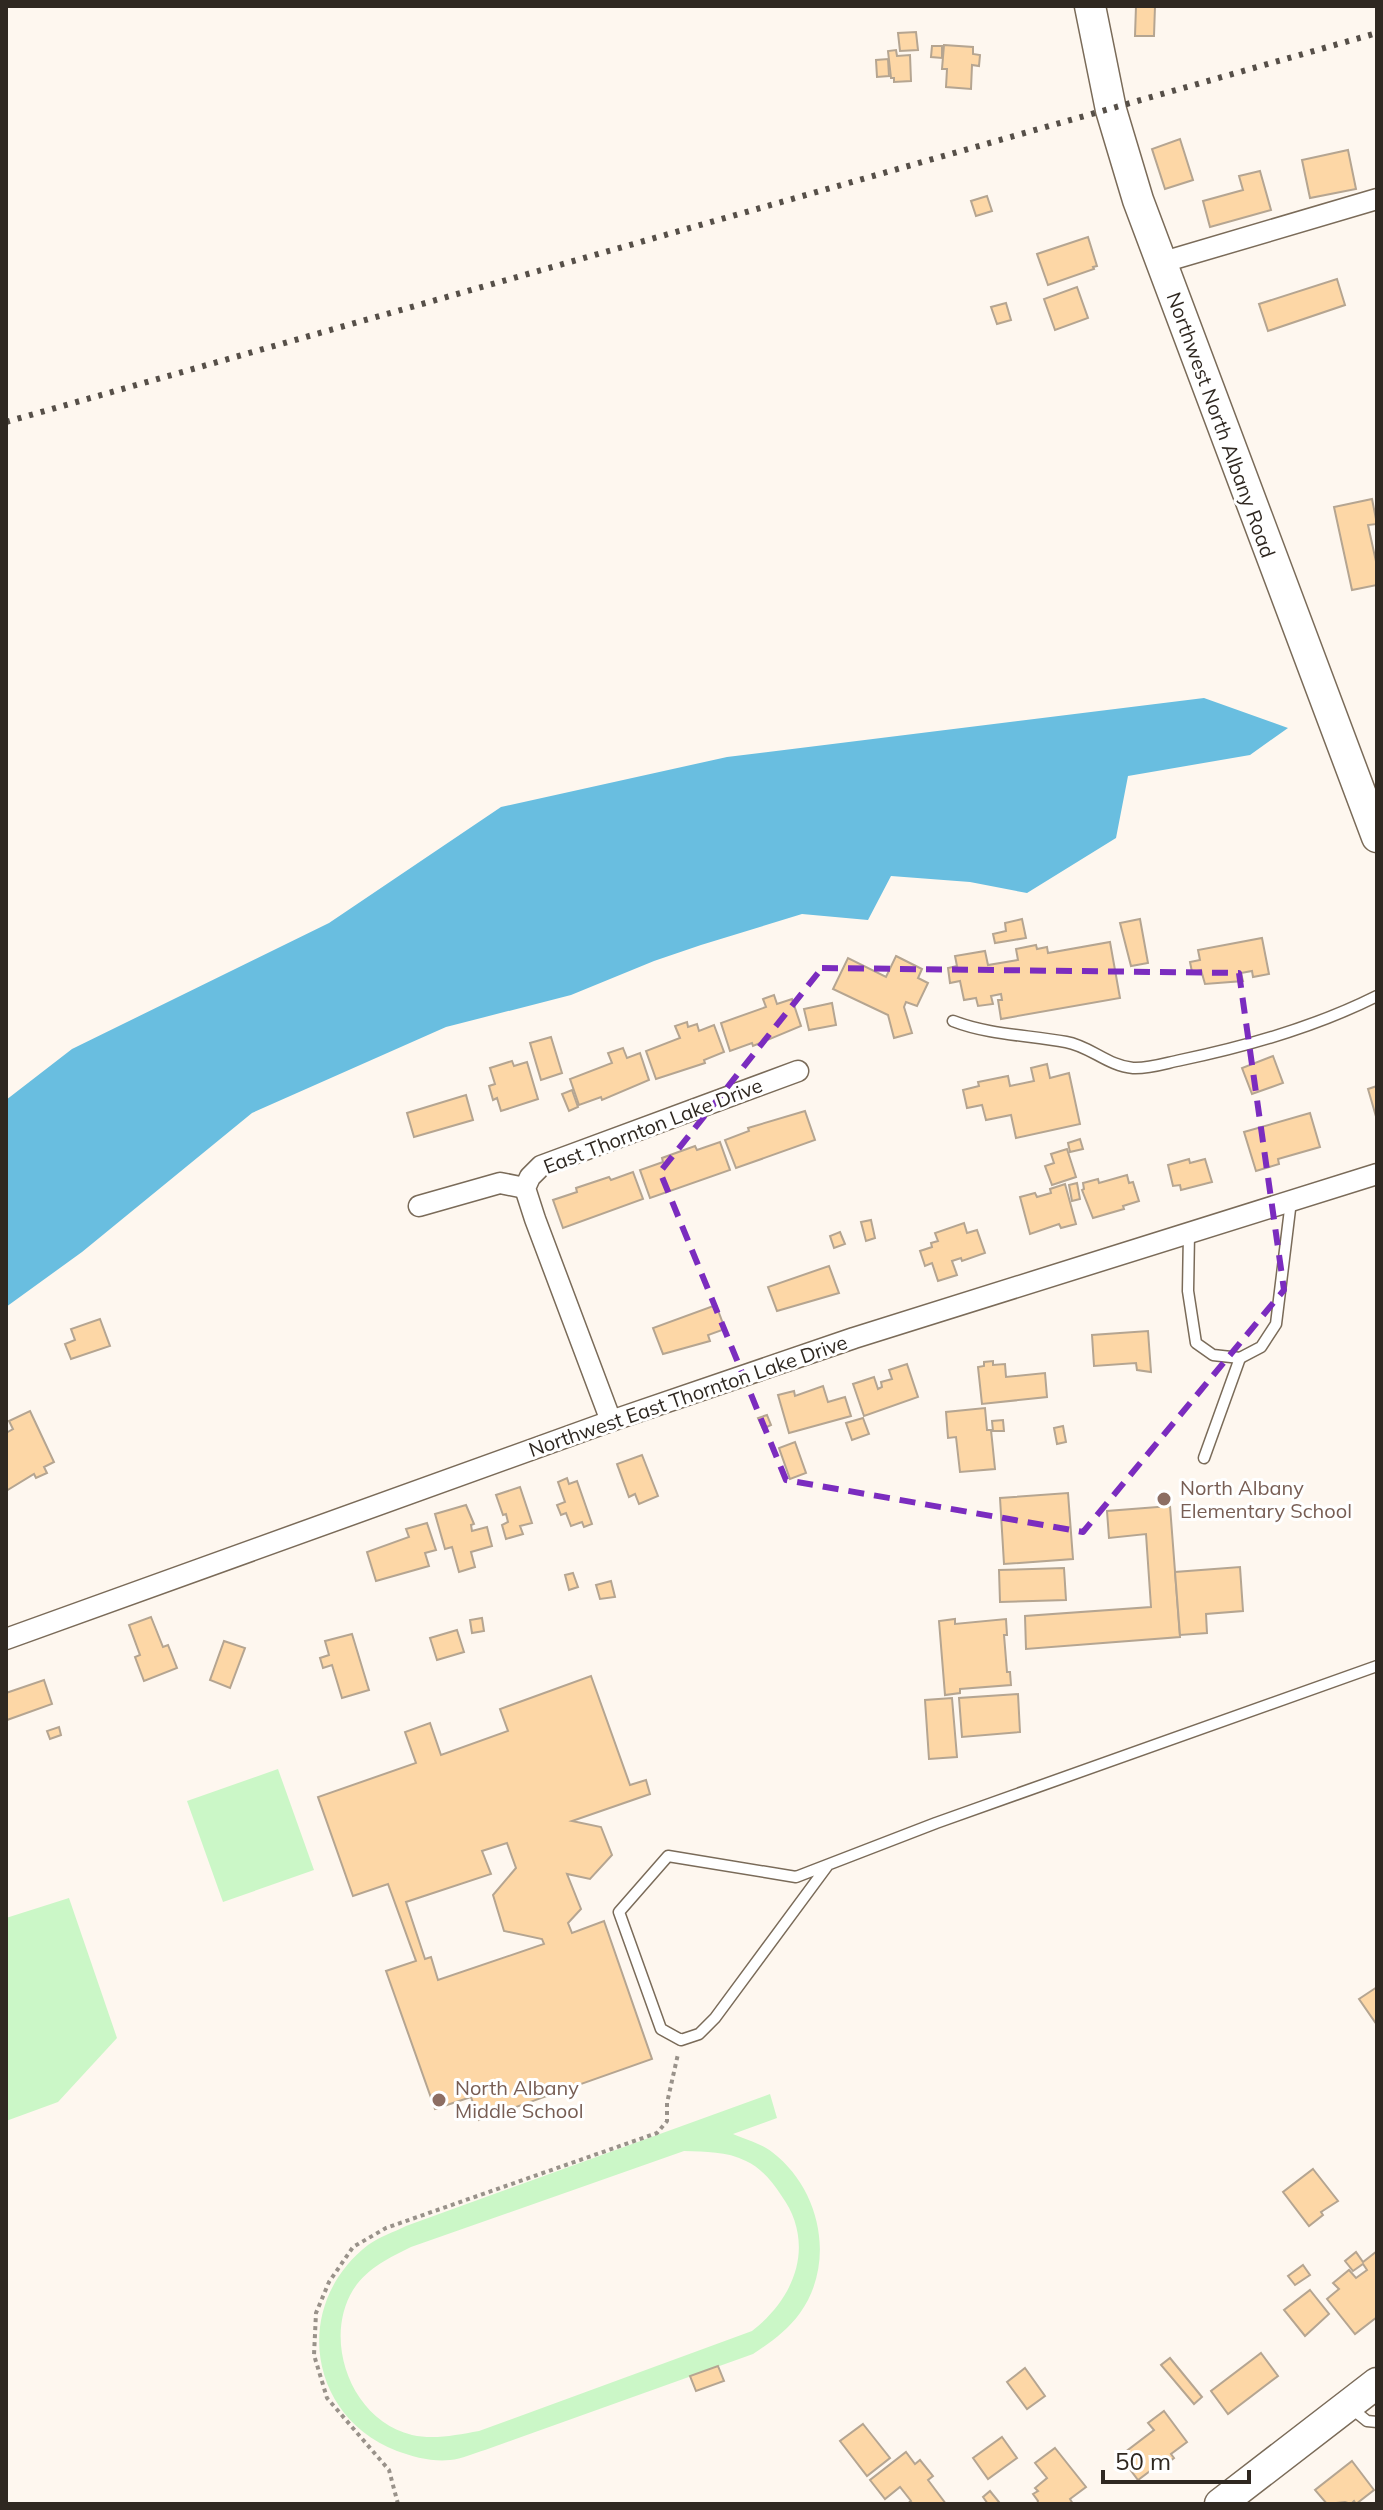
<svg xmlns="http://www.w3.org/2000/svg" width="1383" height="2510" viewBox="0 0 1383 2510" font-family="Mulish,sans-serif">
<rect width="100%" height="100%" fill="#fef7ef"/>
<g fill="#cbf7c7" fill-rule="evenodd">
<path d="M278,1769l36,101 -91,32 -36,-101z"/>
<path d="M69,1898l48,140 -59,64 -52,19v-203z"/>
<path d="M770,2094l7,24 -44,16c12,5 29,10 39,18 49,37 64,111 28,161 -13,18 -29,29 -47,41l-268,96c-11,3 -23,9 -35,10 -17,2 -37,-3 -53,-9 -90,-35 -105,-147 -29,-206 11,-8 26,-13 38,-19zM684,2151c22,1 42,0 62,10 15,7 26,20 35,34 35,48 15,102 -29,136l-273,100c-23,4 -45,9 -67,4 -60,-14 -90,-94 -59,-145 14,-22 36,-32 58,-43z"/>
</g>
<path fill="#69bee0" d="M1204,698l84,30 -38,27 -122,21 -12,62 -89,55 -57,-11 -79,-6 -23,44 -66,-6 -101,31 -47,16 -83,34 -125,32 -194,86 -170,139 -76,55v-207l66,-51 257,-126 172,-116 226,-50z"/>
<g fill="#fdd7a6" stroke="#b5a591" stroke-width="2" fill-rule="evenodd">
<path d="M1136,6h19l-1,30h-19z"/>
<path d="M916,32l2,18 -18,1 -2,-18z"/>
<path d="M944,45l29,2v7l7,1 -1,11 -7,-1 -1,24 -25,-2 1,-18h-5z"/>
<path d="M932,46h10v12l-11,-1z"/>
<path d="M896,50l1,6 13,-1 1,26 -17,1v-4h-3l-3,-27z"/>
<path d="M888,59l1,17 -12,1 -1,-17z"/>
<path d="M1180,139l13,41 -28,9 -13,-40z"/>
<path d="M1348,150l8,39 -46,9 -8,-38z"/>
<path d="M1260,171l11,39 -61,17 -7,-26 40,-11 -4,-14z"/>
<path d="M987,196l5,15 -16,5 -5,-15z"/>
<path d="M1088,237l9,29 -4,1 1,2 -46,16 -11,-31z"/>
<path d="M1337,279l8,26 -77,26 -9,-27z"/>
<path d="M1077,287l11,31 -33,12 -11,-31z"/>
<path d="M1006,303l5,17 -14,4 -6,-17z"/>
<path d="M1372,499l5,25 -9,1 9,41v19l-25,5 -18,-83z"/>
<path d="M1022,919l4,19 -31,5 -2,-9 13,-3 -1,-8z"/>
<path d="M1140,919l8,44 -17,3 -11,-43z"/>
<path d="M1262,938l7,36 -16,3 -1,-6 -11,2 2,8 -38,3 -4,-14 -9,2 -2,-10 10,-2 -2,-10z"/>
<path d="M1110,942l10,56 -119,21 -3,-19h4l-1,-6 -10,2 2,8 -15,2 -2,-8 -12,2 -4,-19 -10,2 -2,-15 9,-2 -2,-10 30,-5 3,14 30,-5 -2,-11 20,-4 1,4 10,-2 1,6z"/>
<path d="M896,956l26,13 -4,9 10,5 -11,23 -11,-4 -2,5 8,26 -18,5 -6,-23 -55,-26 15,-31 38,19z"/>
<path d="M774,995l3,9 15,-5 9,27 -48,20 -1,-3 -22,8 -9,-28 45,-16 -3,-8z"/>
<path d="M832,1003l4,22 -27,5 -5,-21z"/>
<path d="M687,1022l1,5 9,-3 2,7 15,-6 10,27 -20,8 1,3 -49,16 -10,-28 34,-13 -5,-12z"/>
<path d="M551,1037l11,36 -21,7 -11,-37z"/>
<path d="M623,1048l4,10 13,-5 9,27 -47,20 -1,-3 -22,8 -9,-26 42,-16 -4,-10z"/>
<path d="M1273,1056l10,27 -31,11 -10,-26z"/>
<path d="M512,1061l2,5 13,-4 11,37 -37,12 -4,-13 -4,2 -4,-14 6,-2 -5,-16z"/>
<path d="M1047,1064l3,14 19,-5 11,51 -64,14 -5,-23 -25,5 -4,-15 -15,3 -4,-18 16,-4 -1,-4 30,-6 2,10 24,-5 -3,-13z"/>
<path d="M1377,1086v34l-9,-31z"/>
<path d="M572,1090l6,17 -9,4 -7,-17z"/>
<path d="M466,1095l7,25 -59,17 -7,-24z"/>
<path d="M805,1111l10,29 -79,28 -11,-28 24,-9 -1,-3z"/>
<path d="M1310,1113l10,34 -42,12 1,5 -23,7 -12,-39z"/>
<path d="M1080,1139l3,10 -13,3 -2,-9z"/>
<path d="M720,1142l10,28 -80,28 -10,-28 23,-8 -1,-4 33,-12 2,4z"/>
<path d="M1067,1149l9,28 -24,8 -7,-19 9,-3 -3,-9z"/>
<path d="M1189,1159l1,4 15,-4 7,23 -31,8 -1,-5 -7,1 -5,-21z"/>
<path d="M633,1172l10,27 -80,29 -10,-28 24,-8 -1,-4 33,-11 2,3z"/>
<path d="M1127,1175l2,8 4,-1 6,19 -16,5 1,3 -31,9 -11,-28 2,-1 -1,-6 15,-4 1,4z"/>
<path d="M1077,1183l3,16 -8,2 -3,-16z"/>
<path d="M1065,1184l11,40 -15,4 -2,-4 -29,10 -10,-37 15,-4 2,4 14,-4 -1,-4z"/>
<path d="M871,1220l4,18 -9,3 -5,-19z"/>
<path d="M964,1223l3,10 10,-3 8,23 -23,8 -1,-3 -9,3 5,14 -19,6 -6,-18 -7,3 -5,-15 12,-4 -1,-4 7,-2 -3,-8z"/>
<path d="M840,1232l5,12 -11,4 -4,-12z"/>
<path d="M829,1266l10,27 -62,18 -9,-24z"/>
<path d="M716,1305l9,24 -17,6 2,6 -47,13 -10,-26z"/>
<path d="M100,1319l10,27 -39,13 -6,-15 10,-4 -4,-11z"/>
<path d="M1148,1331l3,41 -14,-2 -1,-7 -42,3 -2,-31z"/>
<path d="M993,1361v4l12,-1 1,13 39,-4 2,24 -65,7 -4,-37 6,-1v-4z"/>
<path d="M907,1364l11,33 -54,19 -11,-32 21,-7 4,12 4,-2 -1,-5 11,-3 -3,-9z"/>
<path d="M823,1386l5,16 17,-5 6,19 -62,17 -11,-38 16,-4 1,5z"/>
<path d="M985,1408l2,22h4l4,39 -35,3 -4,-35 -8,1 -2,-26z"/>
<path d="M30,1411l24,51 -10,5 3,6 -11,5 -2,-4 -28,17v-58l7,-4 -4,-8z"/>
<path d="M767,1415l4,10 -8,4 -5,-11z"/>
<path d="M863,1418l6,16 -17,6 -6,-17z"/>
<path d="M1003,1420l1,11h-11l-1,-10z"/>
<path d="M1063,1426l3,16 -9,2 -3,-16z"/>
<path d="M795,1442l11,31 -16,6 -11,-31z"/>
<path d="M642,1455l16,41 -19,8 -4,-10 -6,3 -12,-33z"/>
<path d="M567,1478l2,6 8,-3 15,43 -8,3 -2,-5 -11,4 -5,-13 -5,2 -4,-10 8,-3 -7,-20z"/>
<path d="M520,1487l12,36 -12,3 3,8 -17,5 -4,-14 6,-3 -2,-8 -3,1 -7,-20z"/>
<path d="M1068,1493l5,66 -69,5 -4,-66z"/>
<path d="M466,1505l8,19 -3,1 1,6 15,-4 5,19 -21,6 4,15 -16,5 -7,-25 -7,2 -10,-35z"/>
<path d="M1170,1506l10,131 -154,12 -1,-33 126,-9 -5,-73 -37,4 -2,-27z"/>
<path d="M427,1523l9,27 -11,3 4,13 -53,15 -9,-29 42,-15 -3,-8z"/>
<path d="M1240,1567l3,44 -37,3 1,19 -27,2 -5,-63z"/>
<path d="M1064,1568l2,32 -66,2 -1,-32z"/>
<path d="M573,1573l5,14 -9,3 -4,-15z"/>
<path d="M611,1581l4,16 -15,2 -4,-14z"/>
<path d="M151,1617l12,30 5,-2 9,23 -33,13 -9,-24 5,-2 -11,-30z"/>
<path d="M482,1618l2,13 -12,2 -2,-13z"/>
<path d="M955,1619v5l51,-5 1,16h-3l3,37h3l1,13 -51,4v4l-15,2 -6,-74z"/>
<path d="M457,1630l7,22 -27,8 -7,-22z"/>
<path d="M352,1634l17,56 -27,8 -10,-33 -9,3 -3,-10 9,-3 -4,-14z"/>
<path d="M224,1641l21,7 -15,40 -20,-8z"/>
<path d="M591,1676l39,109 16,-5 4,14 -78,27 29,6 11,28 -22,24 -23,-5 14,35 -13,14 4,10 32,-12 48,138 -173,61 -8,-23 -36,12 -49,-138 30,-10 -28,-77 -35,12 -35,-99 98,-34 -11,-31 25,-9 11,32 67,-24 -8,-22zM507,1843l9,25 -23,27 11,36 38,8 2,5 -106,36 -7,-23 -6,2 -19,-57 85,-28 -9,-23z"/>
<path d="M44,1680l8,24 -45,16 -1,-27z"/>
<path d="M1018,1694l2,38 -58,5 -3,-39z"/>
<path d="M952,1698l5,59 -28,2 -4,-59z"/>
<path d="M59,1727l2,8 -11,4 -3,-8z"/>
<path d="M1377,1987v38l-18,-26z"/>
<path d="M1313,2169l25,32 -17,11 2,3 -14,11 -26,-34z"/>
<path d="M1377,2251v66l-22,17 -28,-35 12,-10 -6,-6 16,-13 7,8 11,-8 -4,-6 -10,7 -8,-10 11,-9 7,10z"/>
<path d="M1303,2265l7,10 -15,10 -7,-9z"/>
<path d="M1310,2290l19,24 -24,22 -21,-26z"/>
<path d="M1261,2353l17,23 -50,38 -17,-23z"/>
<path d="M1170,2358l32,39 -8,7 -33,-39z"/>
<path d="M718,2366l6,15 -28,10 -6,-15z"/>
<path d="M1025,2368l20,28 -18,13 -20,-27z"/>
<path d="M1164,2411l23,31 -16,12 3,4 -17,13 -3,-3 -16,12 -18,-24 34,-26 -6,-7z"/>
<path d="M863,2424l27,34 -23,18 -27,-35z"/>
<path d="M1002,2437l15,21 -29,21 -15,-21z"/>
<path d="M1055,2448l31,39 -16,12 3,5h-36l1,-3 -5,-7 5,-3 -3,-3 12,-10 -12,-15z"/>
<path d="M906,2452l9,12 5,-4 13,16 -5,4 18,24h-39l4,-3 -11,-14 -15,12 -15,-19z"/>
<path d="M1352,2461l22,29 -18,14 -2,-3 -3,3 -6,-2 -18,2 -12,-14z"/>
<path d="M990,2491l9,11 -3,2h-8l-5,-7z"/>
</g>
<g fill="none" stroke-linecap="round" stroke-linejoin="round">
<g stroke="#7a6b59" stroke-width="13">
<g id="lane">
<path d="M953,1021c36,14 75,14 113,21 24,4 42,24 67,26 15,1 33,-5 48,-8 68,-14 134,-33 196,-64"/>
<path d="M1189,1233l-1,58 8,52 17,12 27,3 21,-11 15,-23 15,-123"/>
<path d="M1204,1458l36,-100"/>
<path d="M828,1865l-113,153 -16,16 -18,6 -20,-11 -42,-117 49,-56 128,21 140,-54 441,-157"/>
<path d="M1351,2408l16,13 10,1"/>
</g>
</g>
<g stroke="#7a6b59" stroke-width="23">
<g id="street">
<path d="M1160,263l217,-64"/>
<path d="M419,1206l81,-23 25,5"/>
<path d="M611,1421l-76,-202 -10,-31 5,-11 11,-11 257,-95"/>
<path d="M6,1639l605,-218 243,-83 523,-164"/>
</g>
</g>
<g stroke="#7a6b59" stroke-width="33">
<g id="secondary">
<path d="M1090,6l21,104 27,90 239,637"/>
<path d="M1220,2504l157,-121"/>
</g>
</g>
<path stroke="#99928a" stroke-width="4" stroke-dasharray="4 4" stroke-linecap="butt" d="M398,2504l-9,-34 -62,-72 -13,-43 2,-42 13,-31 24,-35 33,-19 271,-95 10,-12v-18l11,-49"/>
<use href="#lane" stroke="#fff" stroke-width="10"/>
<use href="#street" stroke="#fff" stroke-width="20"/>
<use href="#secondary" stroke="#fff" stroke-width="30"/>
<path stroke="#564f48" stroke-width="6" stroke-dasharray="4 8" stroke-linecap="butt" d="M6,422l1371,-389"/>
</g>
<path fill="none" stroke="#7b2cbf" stroke-width="6" stroke-dasharray="16 10" stroke-linejoin="round" d="M822,968l417,5 45,317 -201,242 -297,-52 -126,-308z"/>
<g fill="#8d6e63" stroke="#fff" stroke-width="3">
<circle cx="1164" cy="1499" r="8"/>
<circle cx="439" cy="2100" r="8"/>
</g>
<g text-anchor="middle" stroke-width="6" stroke-linejoin="round" paint-order="stroke">
<g font-size="20" fill="#2f2821" stroke="#fff">
<text transform="translate(1221 425) rotate(70)" y="7">Northwest North Albany Road</text>
<text transform="translate(653 1126) rotate(-21)" y="7">East Thornton Lake Drive</text>
<text transform="translate(688 1396) rotate(-19)" y="7">Northwest East Thornton Lake Drive</text>
</g>
<g font-size="20" fill="#785e54" stroke="#fff" text-anchor="start">
<text x="1180" y="1495">North Albany<tspan x="1180" dy="23">Elementary School</tspan></text>
<text x="455" y="2095">North Albany<tspan x="455" dy="23">Middle School</tspan></text>
</g>
</g>
<rect width="1383" height="2510" fill="none" stroke="#2f2821" stroke-width="16"/>
<path d="M1103 2470v12h146v-12" fill="none" stroke="#2f2821" stroke-width="4"/>
<text x="1115" y="2470" font-size="24" fill="#2f2821" stroke="#ffffff" stroke-width="6" paint-order="stroke">50 m</text>
</svg>
